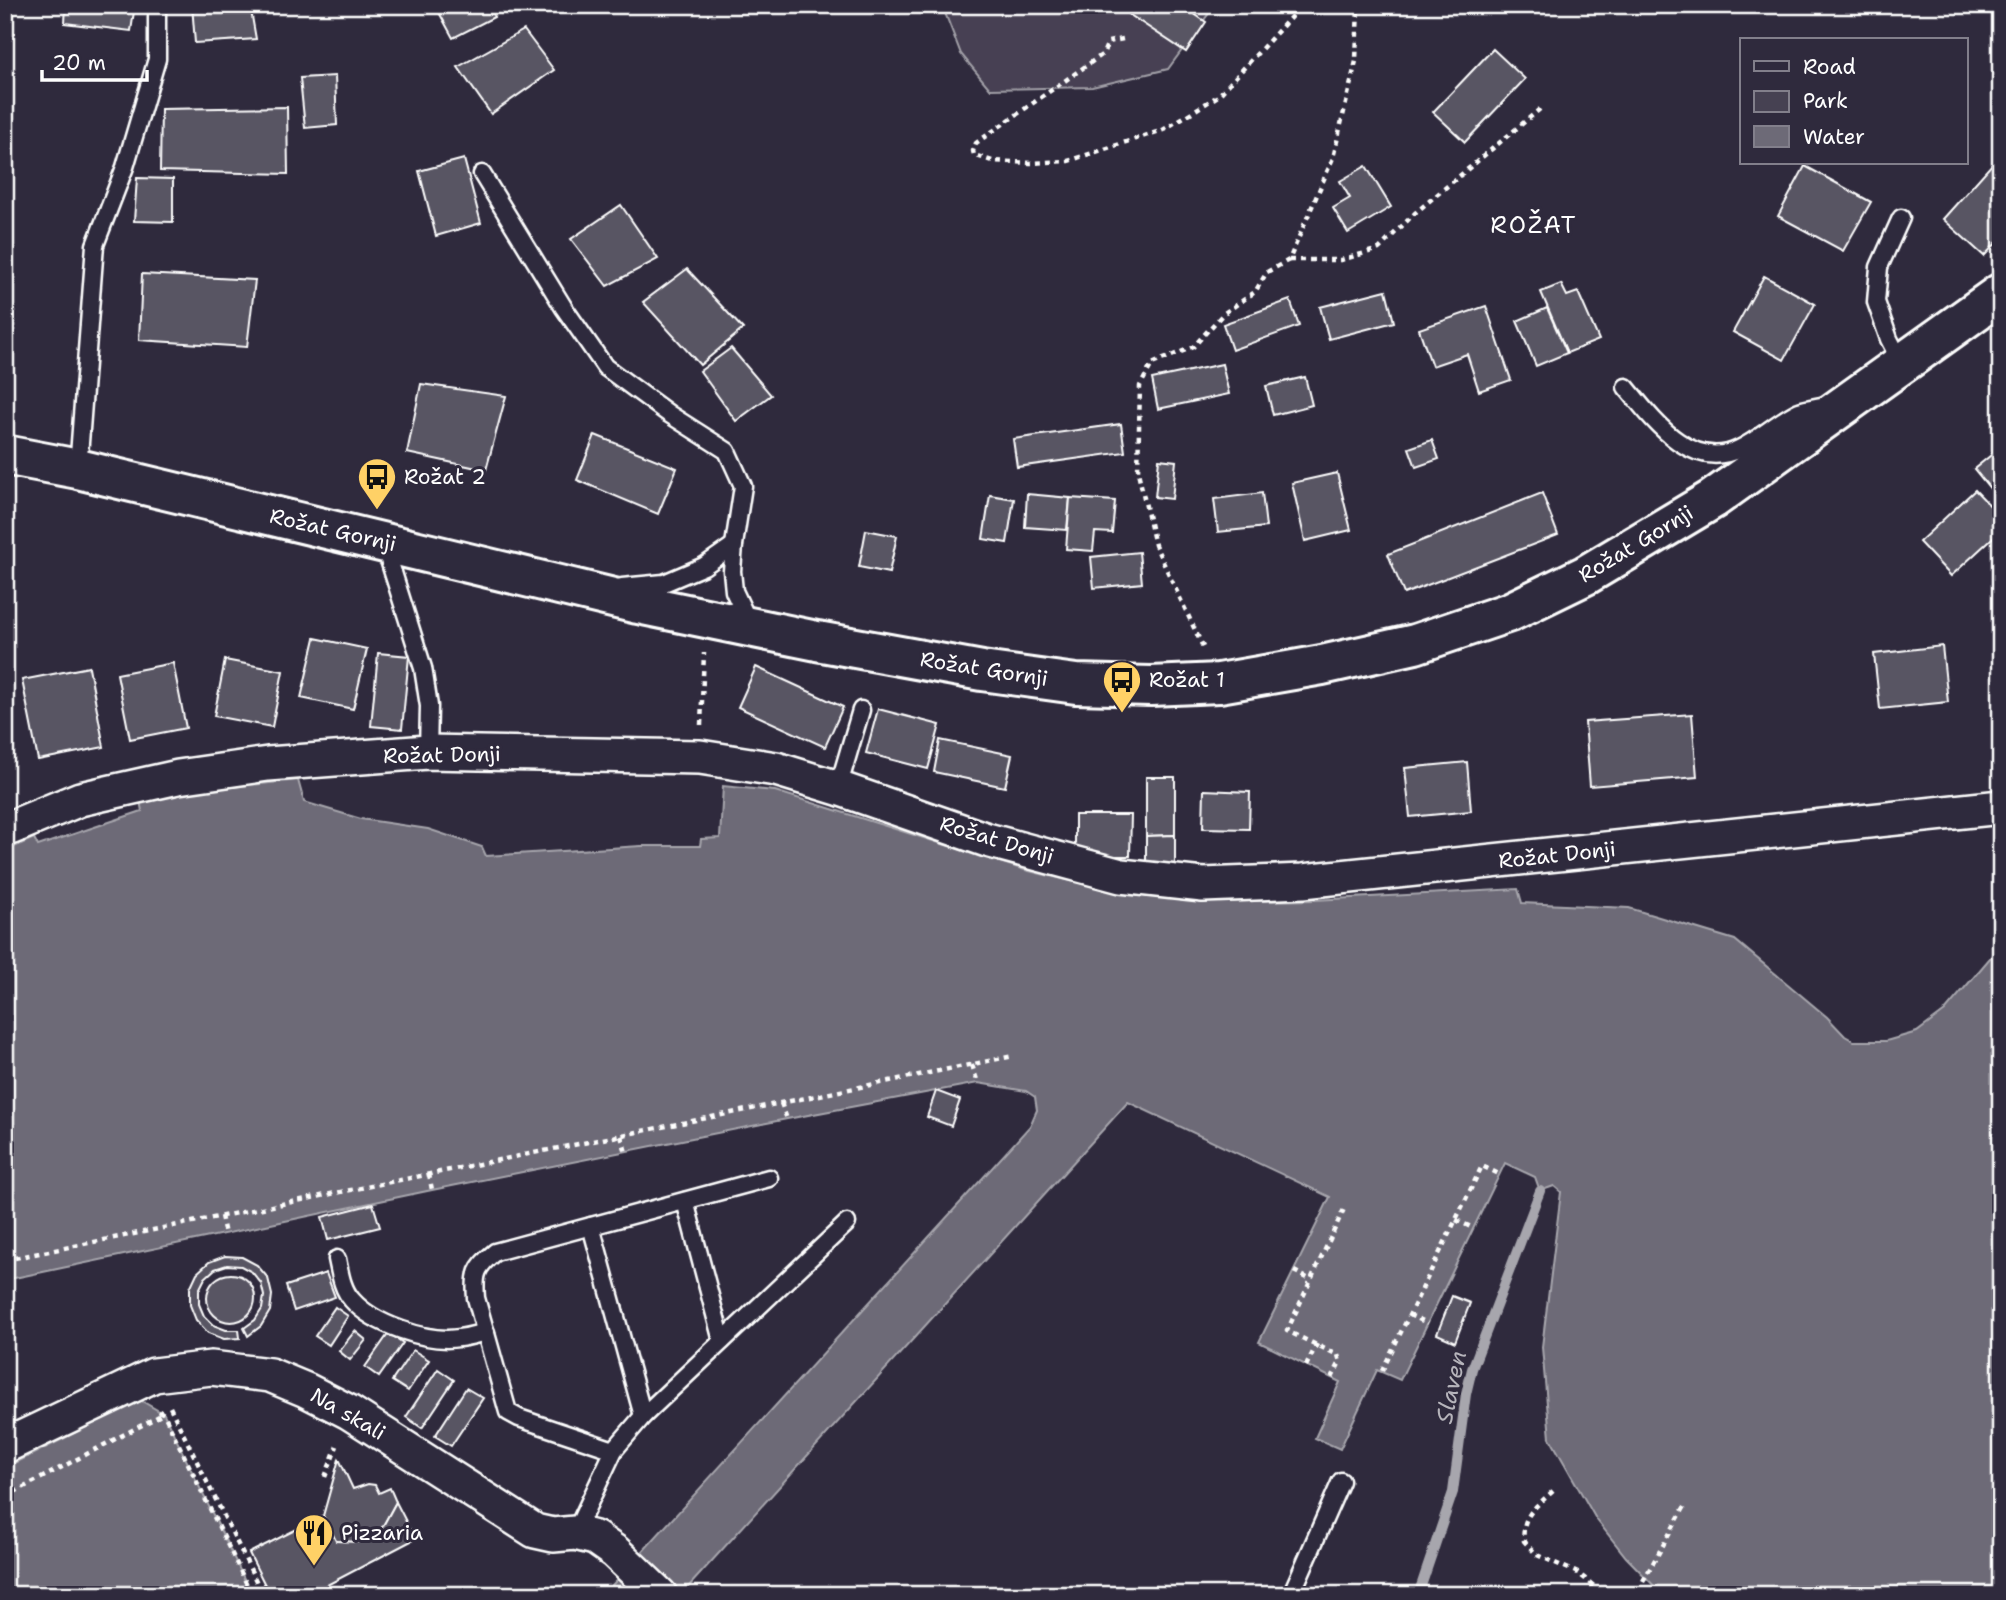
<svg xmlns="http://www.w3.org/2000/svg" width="2006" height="1600" viewBox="0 0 2006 1600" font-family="'Shantell Sans',sans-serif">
<rect width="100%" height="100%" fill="#2f2a3d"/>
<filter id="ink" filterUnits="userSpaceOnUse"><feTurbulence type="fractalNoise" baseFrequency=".0143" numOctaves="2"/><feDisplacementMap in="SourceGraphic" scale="14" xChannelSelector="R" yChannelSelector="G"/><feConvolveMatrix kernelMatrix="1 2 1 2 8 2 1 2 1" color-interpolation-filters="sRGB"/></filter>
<g filter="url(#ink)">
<path fill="#464152" stroke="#a2a0a8" stroke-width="2" d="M942,5h273l-47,64 -76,18 -102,2 -29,-35z"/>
<g fill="#6d6a77" stroke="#a7a6ad" stroke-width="2">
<path d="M298,780l6,22 57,17 67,10 54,18 4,9 155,-10h59l1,-7 19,-1 3,-52 52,5 250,79 101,24 77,8 111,-2 204,-11 4,14 107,5 106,32 92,77 18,19 9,5h32l31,-9 28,-21 56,-66v650h-338l-37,-38 -30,-38 -46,-81 -8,-91 19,-155 -7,-6 -14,5 -5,-14 -30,-14 -105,217 -23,-10 -37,79 -25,-11 25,-56 -81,-40 71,-145 -202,-95 -447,493h-78l427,-469 7,-16 -2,-13 -9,-6 -48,-8 -191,36 -355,71 -427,90v-429l29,-13 4,8 104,-35 -2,-10 62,-11z"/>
<path d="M140,1400l24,14 88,181h-247v-127z"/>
</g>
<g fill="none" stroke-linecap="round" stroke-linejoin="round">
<path stroke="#a7a6ad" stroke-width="10" d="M1418,1595l35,-103 13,-98 6,-25 68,-178"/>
</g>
<g fill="#595564" stroke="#fff" stroke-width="2">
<path d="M66,5h69l-4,26 -66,-8z"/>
<path d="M192,5h58l6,34 -61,4z"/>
<path d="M435,5h54l5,12 -41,21z"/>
<path d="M1115,5h66l25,17 -20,30z"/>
<path d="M524,30l30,40 -63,44 -33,-47z"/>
<path d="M1493,49l32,30 -60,63 -32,-30z"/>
<path d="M335,76l2,49 -32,3 -5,-50z"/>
<path d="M287,107l1,67 -128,-3 1,-62z"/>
<path d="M2001,154v84l-17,18 -41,-37z"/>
<path d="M464,159l17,64 -45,13 -17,-65z"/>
<path d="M1366,166l25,41 -43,26 -15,-25 17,-10 -10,-17z"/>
<path d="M1805,166l66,36 -28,49 -65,-35z"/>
<path d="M137,178l36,1v43l-39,-1z"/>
<path d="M621,205l37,54 -51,27 -36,-47z"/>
<path d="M687,269l56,60 -43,36 -57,-63z"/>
<path d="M142,274l113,6 -8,67 -108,-7z"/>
<path d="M1764,276l51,28 -31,56 -51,-28z"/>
<path d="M1561,284l6,12 11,-4 21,48 -32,13 -26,-61z"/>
<path d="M1386,290l8,32 -65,17 -9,-32z"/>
<path d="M1290,300l9,26 -67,24 -9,-26z"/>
<path d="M1486,306l25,74 -32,11 -12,-37 -35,12 -13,-37z"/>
<path d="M1547,308l20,45 -31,13 -19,-45z"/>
<path d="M731,348l40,47 -35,26 -36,-50z"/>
<path d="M1222,364l7,30 -71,15 -6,-30z"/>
<path d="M1305,377l7,28 -39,10 -7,-29z"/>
<path d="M421,384l85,12 -20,74 -79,-17z"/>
<path d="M1121,424l4,28 -108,15 -4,-28z"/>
<path d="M595,435l82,33 -19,46 -81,-34z"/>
<path d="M1432,440l7,19 -23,8 -7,-19z"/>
<path d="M2001,447v55l-27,-33z"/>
<path d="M1159,459l17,2 -4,38 -17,-2z"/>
<path d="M1337,473l14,57 -46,11 -13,-58z"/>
<path d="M1975,490l26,27v13l-50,46 -32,-34z"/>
<path d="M1262,493l4,34 -48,5 -4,-33z"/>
<path d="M1542,493l16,42 -154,59 -16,-40z"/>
<path d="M1027,494l43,4 -3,32 -42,-3z"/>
<path d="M990,495l24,4 -7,44 -24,-4z"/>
<path d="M1070,498l45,3 -3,32 -17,-1 -2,19 -27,-2z"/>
<path d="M866,530l31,6 -8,37 -30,-6z"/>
<path d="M1139,552l3,31 -48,5 -3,-31z"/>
<path d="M315,638l52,11 -14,60 -52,-11z"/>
<path d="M1942,646l6,56 -68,7 -6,-55z"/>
<path d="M378,653l31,3 -7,73 -31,-3z"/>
<path d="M225,660l58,11 -11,56 -58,-11z"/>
<path d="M173,663l13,65 -56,11 -13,-65z"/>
<path d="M89,667l15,80 -66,13 -16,-80z"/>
<path d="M756,667l87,40 -18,40 -87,-40z"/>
<path d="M878,709l62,16 -12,44 -62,-16z"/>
<path d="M1692,714l5,63 -107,9 -5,-64z"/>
<path d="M940,740l72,15 -7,32 -71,-15z"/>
<path d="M1467,762l4,49 -61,6 -5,-49z"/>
<path d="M1146,777h29v58l-29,1z"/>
<path d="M1204,790l46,2 -1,37 -46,-1z"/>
<path d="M1075,815h56l-1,41h-55z"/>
<path d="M1175,835v38h-29v-37z"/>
<path d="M936,1091l24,9 -9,26 -24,-9z"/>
<path d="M373,1204l7,23 -52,13 -6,-23z"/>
<path d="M225,1256l17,1 15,8 11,13 4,17 -2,16 -9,15 -13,10 -4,-8 11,-8 7,-11 2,-13 -3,-13 -9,-11 -11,-6 -14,-1 -12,4 -10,9 -6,12v14l5,12 9,9 13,5h13l1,8 -16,1 -16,-6 -12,-13 -6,-15v-17l7,-15 12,-11z"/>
<path d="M326,1273l9,24 -41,14 -8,-25z"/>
<circle cx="231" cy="1298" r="24"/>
<path d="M1452,1296l18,7 -15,39 -18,-8z"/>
<path d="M335,1307l13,9 -19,29 -14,-9z"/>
<path d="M355,1331l11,9 -16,20 -11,-9z"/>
<path d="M389,1333l14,10 -24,34 -14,-10z"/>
<path d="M413,1350l16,10 -21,31 -16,-10z"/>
<path d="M438,1369l16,11 -32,48 -16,-11z"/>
<path d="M466,1388l17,10 -32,48 -16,-10z"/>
<path d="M339,1459l14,30 15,-5 7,1 4,8 11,-5 6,14 -19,35 -19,5 -22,-1 -13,-25z"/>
<path d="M396,1502l19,37 -107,56h-38l-21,-42 74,-37 13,25 22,1 19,-5z"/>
</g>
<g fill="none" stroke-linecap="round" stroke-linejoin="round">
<g stroke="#fff" stroke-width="21">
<g id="lane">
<path d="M482,174l82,134 41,59 64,47 58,37 16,35 -9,59 -2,26 2,20 16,34"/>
<path d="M1901,218l-22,49 -3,35 13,37 13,25"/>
<path d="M1626,387c27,33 65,85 113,62 21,-10 39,-28 60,-38 8,-3 18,-4 27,-6"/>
<path d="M78,469l17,-224 30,-78 32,-108v-54"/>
<path d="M384,544l39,124 6,38 -1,46"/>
<path d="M622,587l42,-4 40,-17 30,-21"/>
<path d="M838,788l23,-78"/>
<path d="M685,1201l37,140"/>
<path d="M591,1226l52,190"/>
<path d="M337,1259c3,14 5,30 15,41 21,24 75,43 107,38 9,-1 18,-4 27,-6"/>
<path d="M614,1450l-95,-32 -11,-6 -32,-114c-2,-24 0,-31 19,-46l274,-74"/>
<path d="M575,1533l39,-83 29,-34 204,-193"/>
<path d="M1291,1595l50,-114"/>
</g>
</g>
<g stroke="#fff" stroke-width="38">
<g id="street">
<path d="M5,830l75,-31 98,-22 90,-13 160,-12 272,5 76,12 62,19 149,52 134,36 82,9 100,-4 698,-74"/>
<path d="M5,1446l149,-71 57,-7 59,7 36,15 43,22 186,119 18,4 22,-2 20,5 20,14 45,43"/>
</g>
</g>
<g stroke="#fff" stroke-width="44">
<path id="secondary" d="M5,455l73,14 560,135 179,37 165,30 94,13 75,2 68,-3 103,-18 93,-21 95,-32 76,-37 127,-76 288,-206"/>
</g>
<g stroke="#fff" stroke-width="4.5" stroke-dasharray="5 5" stroke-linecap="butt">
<path d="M1123,39l-15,3 -5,12 -127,89 -3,8 1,4 18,6 38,2 38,-2 95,-31 55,-34 84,-91"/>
<path d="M1289,260h52l38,-11 36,-36 125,-104"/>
<path d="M1203,647l-48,-102 -17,-73 2,-86 12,-22 41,-17 30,-33 32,-22 12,-20 22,-12 44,-102 23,-97 2,-56"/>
<path d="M701,725l3,-72"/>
<path d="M972,1065l6,18"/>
<path d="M781,1103l6,16"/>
<path d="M621,1136l5,16"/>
<path d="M429,1174l3,16"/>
<path d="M221,1216l4,18"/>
<path d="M1456,1220l17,8"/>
<path d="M5,1260l1008,-204"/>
<path d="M1294,1271l17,9"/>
<path d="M1409,1315l19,8"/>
<path d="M1306,1366l11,-22"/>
<path d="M1382,1371l100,-205 17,8"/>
<path d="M1332,1378l8,-16 -2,-7 -51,-24 57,-122"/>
<path d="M170,1407l93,188"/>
<path d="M159,1411l5,3 88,181"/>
<path d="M325,1477l12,-31"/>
<path d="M1553,1491c-18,17 -32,24 -29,50l13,14 41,18 27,22"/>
<path d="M5,1497l158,-83"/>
<path d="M1643,1581l42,-75"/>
</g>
<use href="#lane" stroke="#2f2a3d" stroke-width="16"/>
<use href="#street" stroke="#2f2a3d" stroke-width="33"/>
<use href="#secondary" stroke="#2f2a3d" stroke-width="38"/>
</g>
</g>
<defs>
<g id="bus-pin" transform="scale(2.0125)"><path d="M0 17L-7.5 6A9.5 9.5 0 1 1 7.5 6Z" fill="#ffd166" stroke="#2f2a3d"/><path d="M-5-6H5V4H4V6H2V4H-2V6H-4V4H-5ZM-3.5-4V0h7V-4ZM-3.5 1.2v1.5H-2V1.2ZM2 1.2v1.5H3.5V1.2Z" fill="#111"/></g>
<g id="restaurant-pin" transform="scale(2.0125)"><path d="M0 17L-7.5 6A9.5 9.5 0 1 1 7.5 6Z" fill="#ffd166" stroke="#2f2a3d"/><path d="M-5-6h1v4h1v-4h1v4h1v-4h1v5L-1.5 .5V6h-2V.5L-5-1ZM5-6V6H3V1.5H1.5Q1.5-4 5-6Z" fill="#111"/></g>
</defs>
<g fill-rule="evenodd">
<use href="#bus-pin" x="377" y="477"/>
<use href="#bus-pin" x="1122" y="680"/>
<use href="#restaurant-pin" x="314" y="1533"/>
</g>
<g text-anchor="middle" stroke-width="6" stroke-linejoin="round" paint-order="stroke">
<g font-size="21" fill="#fff" stroke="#2f2a3d" text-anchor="start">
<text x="404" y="484">Rožat 2</text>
<text x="1149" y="687">Rožat 1</text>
<text x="341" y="1540">Pizzaria</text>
</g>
<g font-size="21" fill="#fff" stroke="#2f2a3d">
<text transform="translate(333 530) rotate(13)" y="7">Rožat Gornji</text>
<text transform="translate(1636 544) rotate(-31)" y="7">Rožat Gornji</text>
<text transform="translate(984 669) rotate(9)" y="7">Rožat Gornji</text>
<text transform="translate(442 755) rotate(-1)" y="7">Rožat Donji</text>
<text transform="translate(997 840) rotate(17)" y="7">Rožat Donji</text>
<text transform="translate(1557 855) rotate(-6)" y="7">Rožat Donji</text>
<text transform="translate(348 1414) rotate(30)" y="7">Na skali</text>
</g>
<g font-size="23" font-style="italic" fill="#b6b4bb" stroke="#2f2a3d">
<text transform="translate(1451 1387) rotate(-78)" y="8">Slaven</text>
</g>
<g font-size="24" letter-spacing="2" fill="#fff" stroke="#2f2a3d">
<text x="1534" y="233">ROŽAT</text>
</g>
</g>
<rect width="2006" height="1600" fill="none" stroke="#2f2a3d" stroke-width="28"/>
<rect x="14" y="14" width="1978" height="1572" fill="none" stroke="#fff" stroke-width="2.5" filter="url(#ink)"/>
<rect x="1740" y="38" width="228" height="126" fill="#2f2a3d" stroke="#827f8b" stroke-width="2"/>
<rect x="1754" y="61" width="35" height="10" fill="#2f2a3d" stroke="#827f8b" stroke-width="2"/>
<text x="1803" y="74" font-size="21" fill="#ffffff">Road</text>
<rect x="1754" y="91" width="35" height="21" fill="#464152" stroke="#827f8b" stroke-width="2"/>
<text x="1803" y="108" font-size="21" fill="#ffffff">Park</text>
<rect x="1754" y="126" width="35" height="21" fill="#6d6a77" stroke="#827f8b" stroke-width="2"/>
<text x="1803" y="144" font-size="21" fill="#ffffff">Water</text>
<path d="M42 70v10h105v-10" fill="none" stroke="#ffffff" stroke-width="3.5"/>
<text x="52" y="70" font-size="21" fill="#ffffff" stroke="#2f2a3d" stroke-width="5" paint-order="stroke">20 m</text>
</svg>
